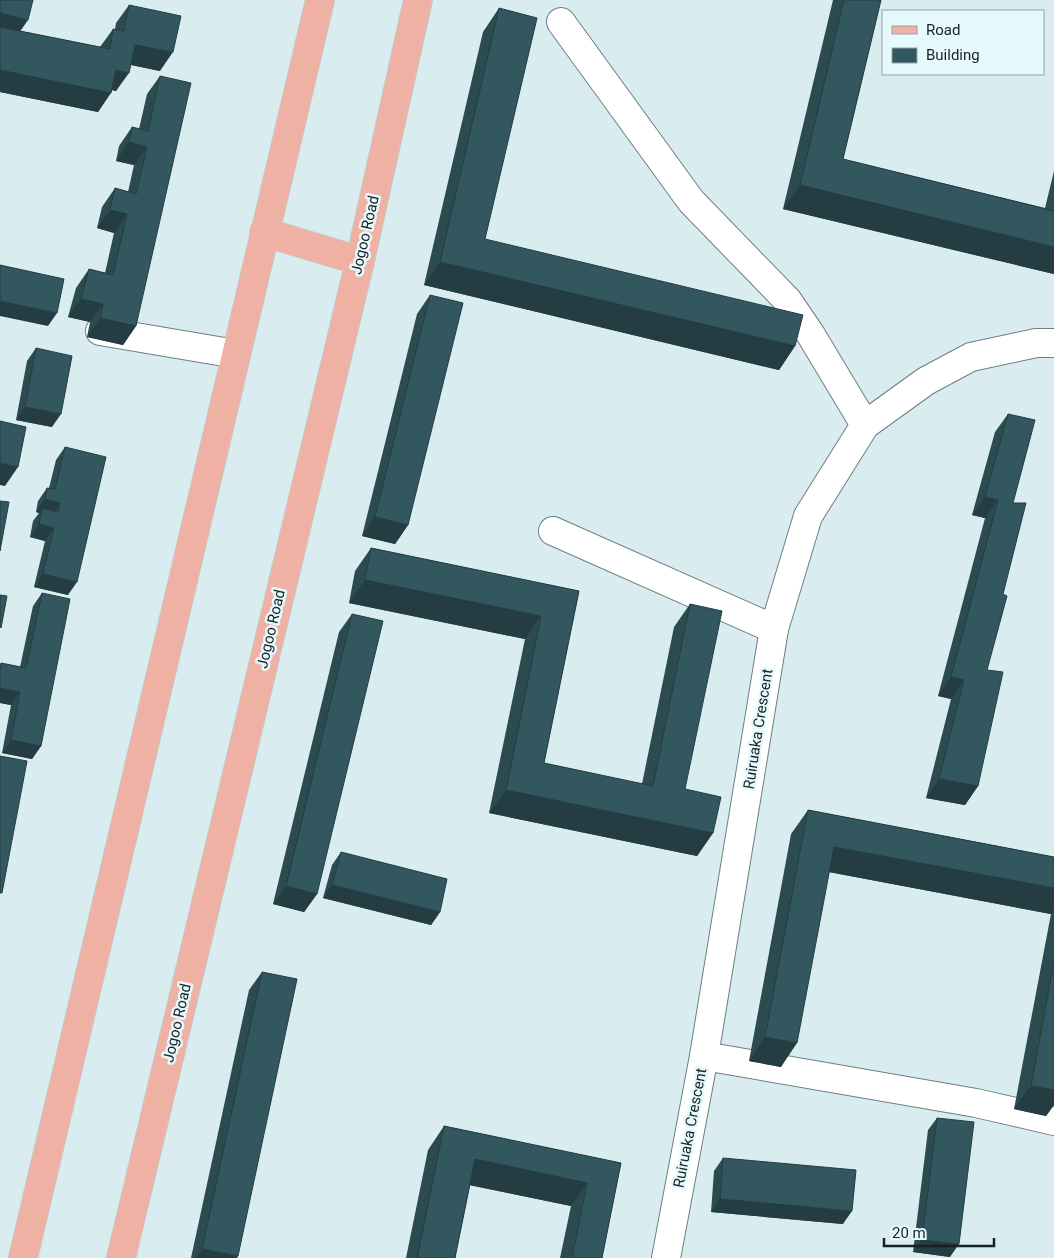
<svg xmlns="http://www.w3.org/2000/svg" width="1054" height="1258" viewBox="0 0 1054 1258" font-family="Roboto,sans-serif">
<rect width="100%" height="100%" fill="#d9ecf0"/>
<g fill="none" stroke-linecap="round" stroke-linejoin="round">
<g stroke="#6e7f83" stroke-width="30">
<g id="minor">
<path d="M561,22l130,179 97,100 23,34 54,90"/>
<path d="M100,331l136,23"/>
<path d="M553,531l221,98"/>
<path d="M704,1056l272,47 78,18"/>
<path d="M666,1258l38,-202 70,-427 34,-113 57,-91 61,-44 45,-24 65,-14h18"/>
</g>
</g>
<g stroke="#c8caca" stroke-width="30">
<g id="major">
<path d="M264,232l96,29"/>
<path d="M23,1258l297,-1258"/>
<path d="M121,1258l239,-997 58,-261"/>
</g>
</g>
<use href="#minor" stroke="#fff" stroke-width="28"/>
<use href="#major" stroke="#eeb1a4" stroke-width="28"/>
</g>
<g fill="#2c4b51">
<path d="M0,0l20,31 80,16 13,-18h2l1,-6 13,-18 31,66 -29,-6 -15,26 -4,-1 -14,22 -98,-20z"/>
<path d="M833,0h48l-38,159 202,49 9,-37v103l-271,-65z"/>
<path d="M499,8l-14,231 310,107 -16,24 -355,-85 59,-253z"/>
<path d="M160,76l-24,250 -13,19 -36,-8 3,-15 -22,-5 8,-29 13,-19 16,4 9,-40 -17,-5 5,-21 13,-19 13,4 6,-27 -18,-4 3,-15 13,-19 7,2 8,-35z"/>
<path d="M430,295l-22,230 -13,19 -33,-8 55,-222z"/>
<path d="M36,348l16,79 -36,-7 11,-59z"/>
<path d="M1008,414l5,89 -10,91 -16,76 -9,116 -13,19 -39,-7 25,-99 -13,-3 47,-178 -13,-3 23,-83z"/>
<path d="M65,447l3,148 -34,-8 11,-46 -15,-4 3,-16 6,-8 -3,-1 2,-11 9,-13h2l7,-28z"/>
<path d="M371,548l208,43 -35,172 98,21 32,-157 16,-23 -5,185 28,44 -16,23 -208,-43 36,-174 -176,-36 6,-32z"/>
<path d="M42,593l-1,153 -9,13 -30,-6 9,-48 -11,-2v-38l1,-2 19,4 13,-61z"/>
<path d="M352,614l-35,280 -13,18 -31,-8 66,-272z"/>
<path d="M808,810l246,47v248l-8,11 -32,-7 37,-195 -222,-42 -48,195 -32,-6 42,-227z"/>
<path d="M341,852l99,60 -9,13 -108,-27 9,-33z"/>
<path d="M262,972l-25,286h-46l58,-268z"/>
<path d="M937,1118l13,139 -37,-5 15,-122z"/>
<path d="M444,1126l177,37 -19,95h-42l11,-52 -101,-21 -15,73h-49l22,-108z"/>
<path d="M723,1158l120,66 -132,-12 3,-41z"/>
</g>
<g fill="#243d42">
<path d="M0,13l28,7 -9,13 -19,-5z"/>
<path d="M135,45l38,7 -13,19 -38,-8z"/>
<path d="M0,70l111,23 -13,19 -98,-20z"/>
<path d="M116,70l13,3 -13,18 -13,-3z"/>
<path d="M129,142l18,5 -13,18 -18,-4z"/>
<path d="M800,185l254,62v27l-271,-65z"/>
<path d="M110,210l17,4 -13,19 -17,-5z"/>
<path d="M440,262l355,84 -16,24 -355,-85z"/>
<path d="M81,299l22,5 -13,18 -22,-5z"/>
<path d="M0,301l57,12 -9,13 -48,-10z"/>
<path d="M100,318l36,8 -13,19 -36,-8z"/>
<path d="M25,407l36,7 -9,13 -36,-7z"/>
<path d="M0,463l18,4 -13,19 -5,-1z"/>
<path d="M985,497l13,3 -13,18 -13,-3z"/>
<path d="M45,499l15,4 -9,13 -9,-8 -3,5 -3,-1z"/>
<path d="M375,517l33,8 -13,19 -33,-8z"/>
<path d="M39,524l15,4 -9,13 -15,-4z"/>
<path d="M43,574l34,8 -9,13 -34,-8z"/>
<path d="M365,580l176,36 -16,23 -176,-36z"/>
<path d="M951,677l13,3 -13,19 -13,-3z"/>
<path d="M0,688l20,4 -9,13 -11,-2z"/>
<path d="M11,740l30,6 -9,13 -30,-6z"/>
<path d="M939,779l39,7 -13,19 -39,-7z"/>
<path d="M506,790l207,43 -16,23 -208,-43z"/>
<path d="M834,847l220,41v22l-3,4 -233,-44z"/>
<path d="M332,885l108,27 -9,13 -108,-27z"/>
<path d="M286,886l31,8 -13,18 -31,-8z"/>
<path d="M765,1037l32,6 -16,24 -32,-6z"/>
<path d="M1031,1086l23,4v15l-8,11 -32,-7z"/>
<path d="M475,1159l112,24 -16,23 -112,-23z"/>
<path d="M720,1199l132,12 -9,13 -132,-12z"/>
<path d="M922,1240l37,4 -9,13 -37,-5z"/>
<path d="M202,1249l36,7 -1,2h-41z"/>
</g>
<g fill="#33575e" stroke="#243d42">
<path d="M0,0h33l-5,20 -28,-7z"/>
<path d="M844,0h37l-38,159 211,52v36l-254,-62z"/>
<path d="M129,5l52,11 -8,36 -38,-7 -6,28 -13,-3 -5,23 -111,-23v-43l110,22 3,-20 11,2z"/>
<path d="M499,8l38,10 -52,221 318,76 -8,31 -355,-84z"/>
<path d="M160,76l31,7 -55,243 -36,-8 3,-14 -22,-5 8,-30 24,6 14,-61 -17,-4 5,-22 21,6 11,-47 -18,-5 3,-15 16,4z"/>
<path d="M0,265l64,14 -7,34 -57,-12z"/>
<path d="M430,295l33,8 -55,222 -33,-8z"/>
<path d="M36,348l36,8 -11,58 -36,-7z"/>
<path d="M1008,414l27,6 -22,83h13l-23,91 4,2 -20,74 16,2 -25,114 -39,-7 25,-99 -13,-3 47,-177 -13,-3z"/>
<path d="M0,421l26,6 -8,40 -18,-4z"/>
<path d="M65,447l41,10 -29,125 -34,-8 11,-46 -15,-4 3,-16 16,4 2,-9 -15,-4 2,-11 8,1z"/>
<path d="M0,501l9,1 -9,49z"/>
<path d="M371,548l208,43 -35,172 109,23 37,-182 32,7 -37,178 36,8 -8,36 -207,-43 35,-174 -176,-36z"/>
<path d="M42,593l28,6 -29,147 -30,-6 9,-48 -20,-4v-19l1,-6 25,5z"/>
<path d="M0,595l7,1 -6,32 -1,-1z"/>
<path d="M352,614l31,7 -66,273 -31,-8z"/>
<path d="M0,756l27,5 -25,132h-2z"/>
<path d="M808,810l246,47v31l-220,-41 -37,196 -32,-6z"/>
<path d="M341,852l106,27 -7,33 -108,-27z"/>
<path d="M1054,961v129l-23,-4z"/>
<path d="M262,972l35,7 -59,277 -36,-7z"/>
<path d="M937,1118l37,4 -15,122 -37,-4z"/>
<path d="M444,1126l177,37 -19,95h-30l15,-75 -112,-24 -20,99h-38z"/>
<path d="M723,1158l133,12 -4,41 -132,-12z"/>
</g>
<g text-anchor="middle" stroke-width="5" stroke-linejoin="round" paint-order="stroke">
<g font-size="15" fill="#1a2122" stroke="#e6fafe">
<text transform="translate(365 235) rotate(-77)" y="5">Jogoo Road</text>
<text transform="translate(271 629) rotate(-77)" y="5">Jogoo Road</text>
<text transform="translate(758 729) rotate(-81)" y="5">Ruiruaka Crescent</text>
<text transform="translate(177 1023) rotate(-77)" y="5">Jogoo Road</text>
<text transform="translate(690 1128) rotate(-79)" y="5">Ruiruaka Crescent</text>
</g>
</g>
<rect x="882" y="10" width="162" height="65" fill="#e6fafe" stroke="#94a3a6"/>
<rect x="892" y="26" width="25" height="8" fill="#eeb1a4" stroke="#94a3a6"/>
<text x="926" y="35" font-size="15" fill="#1a2122">Road</text>
<rect x="892" y="48" width="25" height="15" fill="#33575e" stroke="#94a3a6"/>
<text x="926" y="60" font-size="15" fill="#1a2122">Building</text>
<path d="M884 1238v8h110v-8" fill="none" stroke="#1a2122" stroke-width="2.5"/>
<text x="892" y="1238" font-size="15" fill="#1a2122" stroke="#e6fafe" stroke-width="4" paint-order="stroke">20 m</text>
</svg>
